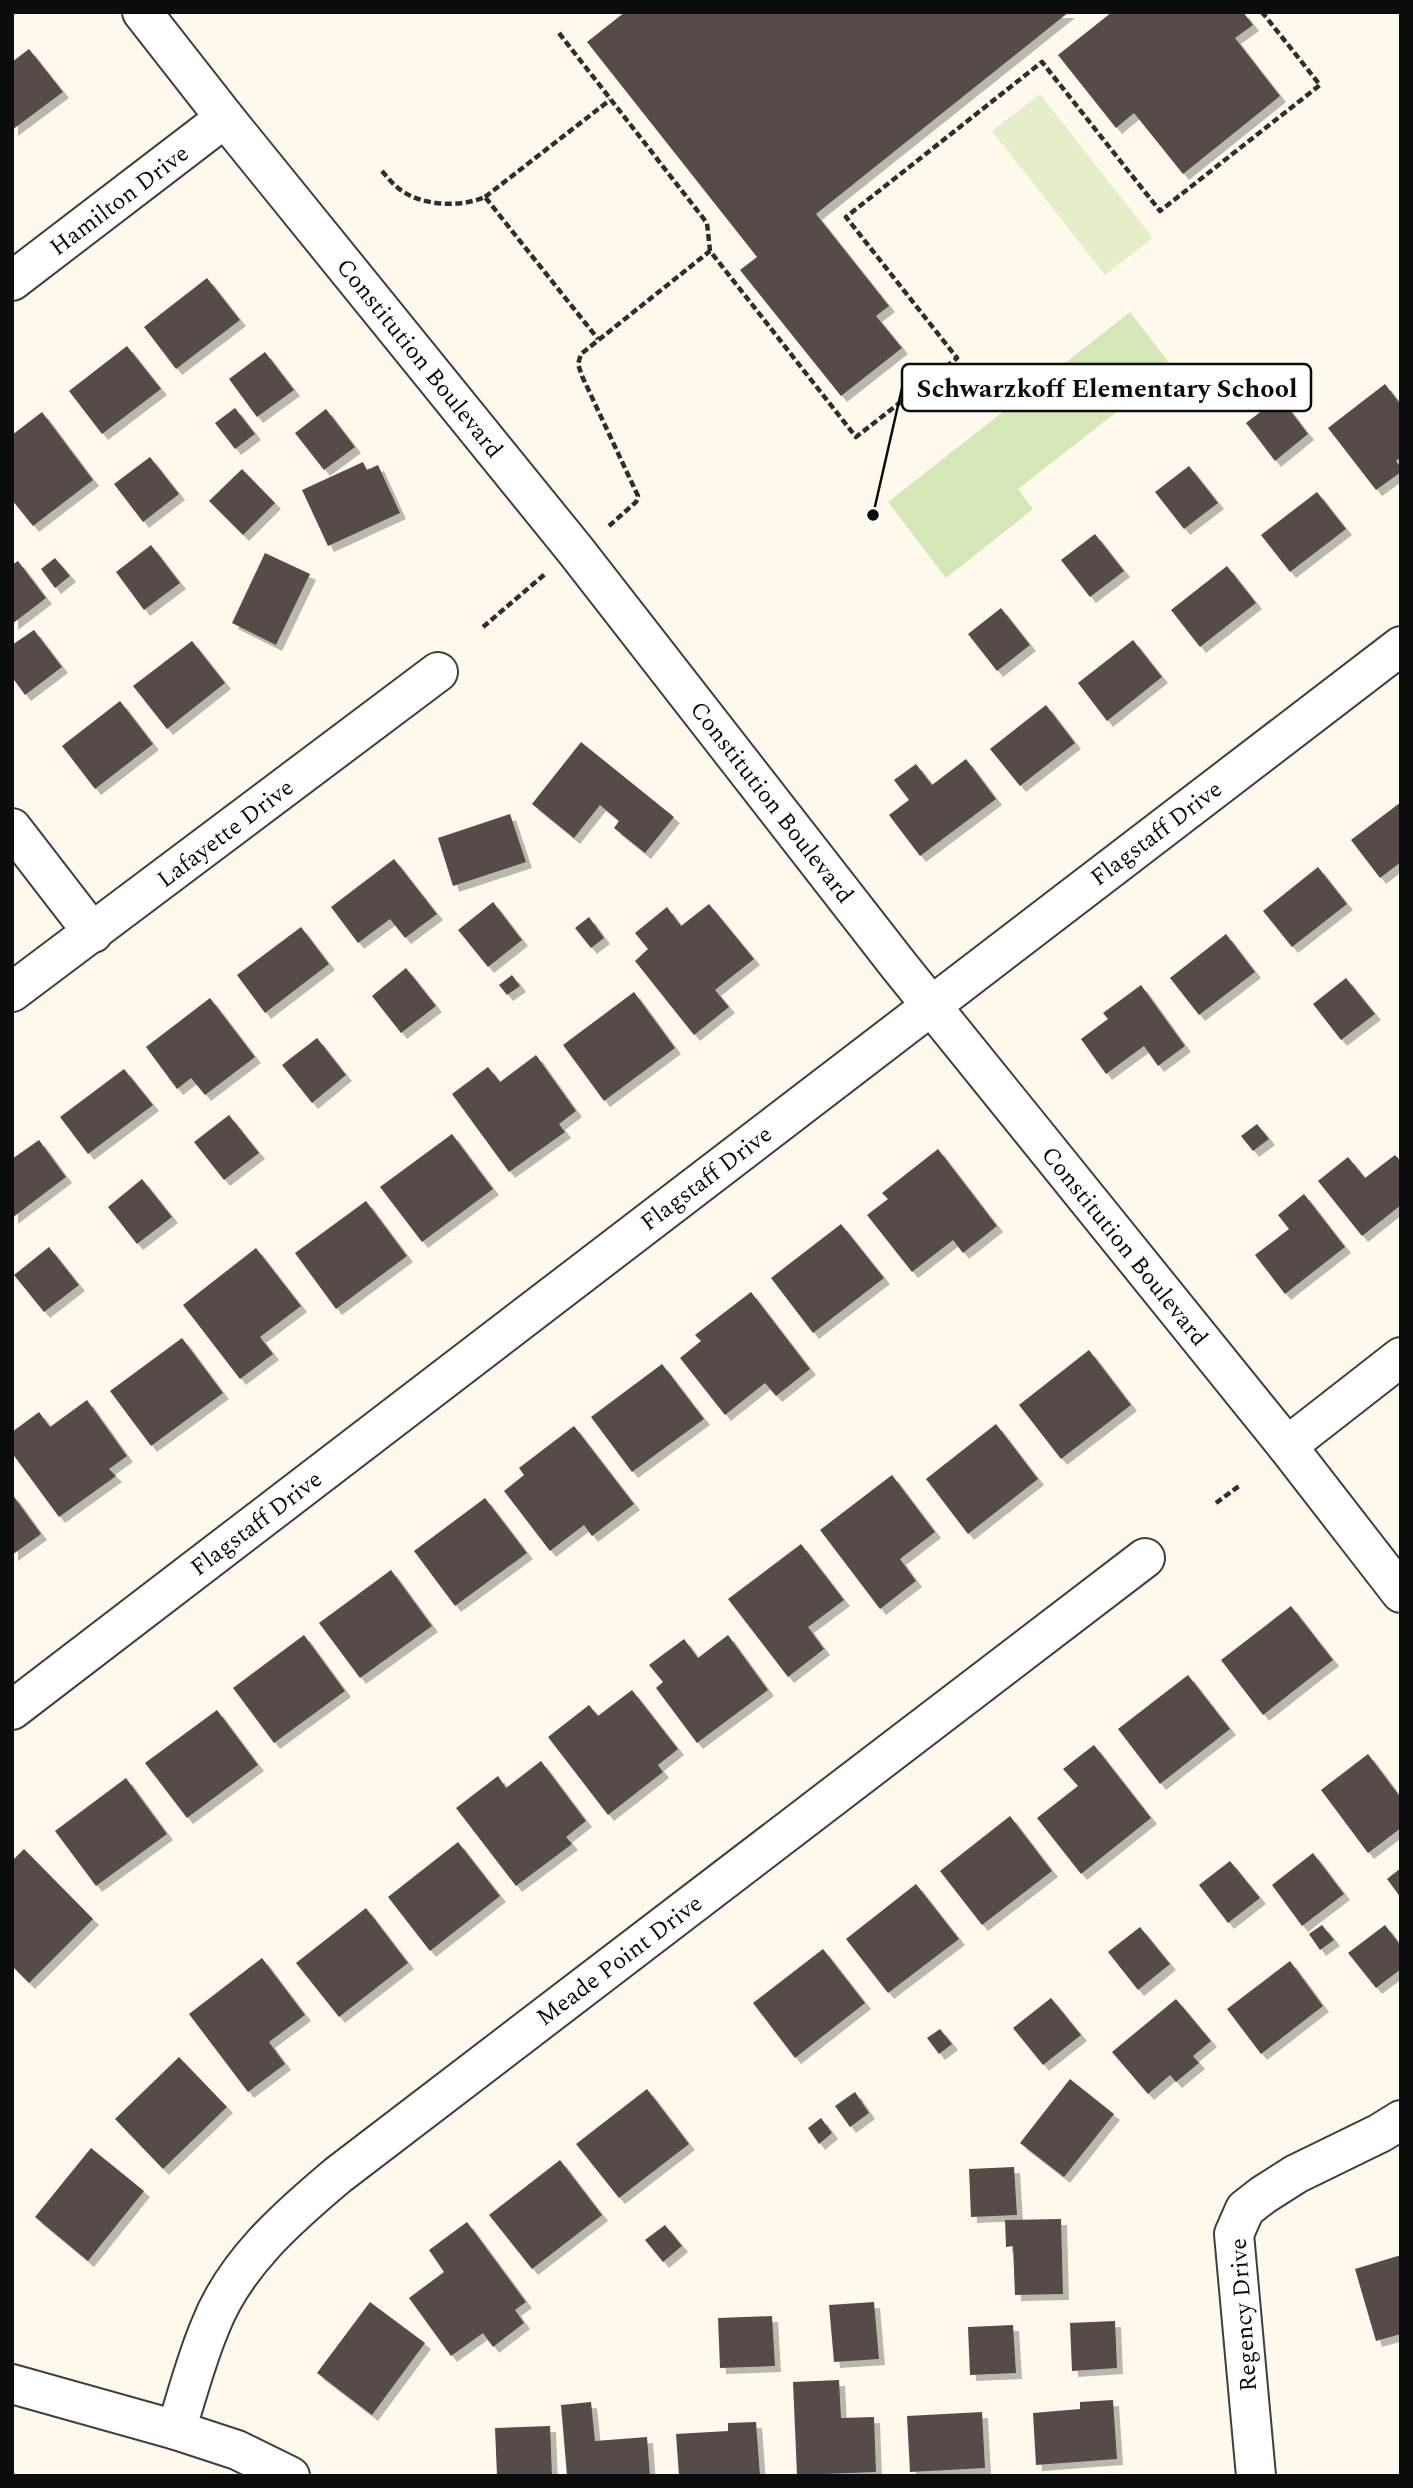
<svg xmlns="http://www.w3.org/2000/svg" width="1413" height="2488" viewBox="0 0 1413 2488" font-family="Spectral,serif">
<defs>
<filter id="shadow"><feDropShadow dx="6" dy="6" stdDeviation="0" flood-color="#0004"/></filter>
</defs>
<rect width="100%" height="100%" fill="#fef9ec"/>
<path fill="#d6e7b7" d="M1130,312l43,56 -155,121 15,20 -87,69 -58,-76z"/>
<path fill="#e6eec9" d="M1040,94l113,144 -48,37 -113,-144z"/>
<g fill="#544c49" filter="url(#shadow)">
<path d="M625,12h444l-253,202 73,92 -13,10 26,32 -61,48 -101,-126 17,-13 -170,-215z"/>
<path d="M1112,12h131l10,13 -18,13 45,58 -97,78 -49,-61 -18,15 -58,-73z"/>
<path d="M29,49l34,43 -51,38v-68z"/>
<path d="M207,278l33,42 -64,49 -32,-42z"/>
<path d="M127,346l34,43 -59,45 -33,-43z"/>
<path d="M265,352l29,38 -37,27 -28,-38z"/>
<path d="M1385,384l16,21v52l-5,4 5,7v4l-25,18 -48,-62z"/>
<path d="M1280,397l28,37 -33,27 -29,-38z"/>
<path d="M235,408l20,26 -20,15 -20,-26z"/>
<path d="M326,409l29,38 -31,23 -29,-37z"/>
<path d="M42,412l51,68 -60,46 -21,-26v-65z"/>
<path d="M150,457l29,37 -36,28 -29,-38z"/>
<path d="M363,462l4,8 11,-5 22,48 -72,33 -26,-56z"/>
<path d="M1189,466l29,37 -34,26 -29,-37z"/>
<path d="M242,469l33,34 -32,32 -34,-34z"/>
<path d="M1317,492l29,37 -56,43 -29,-37z"/>
<path d="M1095,534l29,37 -34,26 -29,-37z"/>
<path d="M151,545l29,38 -36,27 -28,-38z"/>
<path d="M265,553l45,21 -34,71 -44,-22z"/>
<path d="M55,558l15,18 -15,12 -14,-19z"/>
<path d="M18,561l28,37 -34,26v-59z"/>
<path d="M1227,566l29,37 -56,44 -29,-37z"/>
<path d="M1001,608l29,37 -33,26 -29,-37z"/>
<path d="M34,630l28,37 -37,28 -13,-18v-32z"/>
<path d="M1133,640l29,37 -55,44 -29,-38z"/>
<path d="M192,641l33,42 -58,46 -34,-43z"/>
<path d="M120,701l33,43 -58,45 -33,-43z"/>
<path d="M1046,705l29,38 -55,43 -30,-37z"/>
<path d="M581,742l93,75 -29,36 -31,-25 5,-7 -19,-16 -26,33 -42,-34z"/>
<path d="M966,759l30,40 -76,57 -31,-41 20,-15 -15,-20 22,-16 16,21z"/>
<path d="M1401,802v60l-21,16 -29,-38z"/>
<path d="M510,814l16,48 -73,24 -15,-48z"/>
<path d="M394,859l43,55 -32,24 -15,-19 -32,24 -27,-36z"/>
<path d="M1318,867l29,37 -55,43 -29,-36z"/>
<path d="M493,902l29,38 -34,27 -30,-37z"/>
<path d="M709,904l45,55 -39,31 14,17 -35,28 -59,-74 13,-12 -13,-16 32,-26 14,19z"/>
<path d="M589,917l15,21 -13,10 -16,-20z"/>
<path d="M301,927l28,37 -64,49 -28,-38z"/>
<path d="M1226,934l29,38 -56,43 -29,-37z"/>
<path d="M406,968l30,38 -35,27 -29,-37z"/>
<path d="M512,975l8,11 -13,9 -8,-10z"/>
<path d="M1346,978l29,36 -34,26 -28,-36z"/>
<path d="M1141,985l44,61 -27,20 -14,-20 -38,28 -25,-35 27,-20 -5,-6z"/>
<path d="M634,992l41,56 -71,53 -41,-56z"/>
<path d="M210,998l45,59 -50,38 -14,-17 -14,11 -31,-42z"/>
<path d="M317,1038l29,37 -34,28 -30,-38z"/>
<path d="M536,1055l40,56 -17,13 6,8 -56,40 -57,-78 36,-27 12,15z"/>
<path d="M124,1069l29,36 -65,49 -28,-37z"/>
<path d="M229,1115l30,38 -35,27 -30,-38z"/>
<path d="M1257,1124l12,15 -16,12 -12,-15z"/>
<path d="M452,1134l41,55 -71,53 -42,-55z"/>
<path d="M39,1140l27,37 -54,41v-59z"/>
<path d="M938,1149l59,77 -34,27 -10,-13 -41,32 -45,-57 21,-16 -6,-6z"/>
<path d="M1395,1155l6,6v44l-39,31 -44,-55 30,-24 17,21z"/>
<path d="M142,1179l30,38 -35,27 -29,-37z"/>
<path d="M1304,1194l41,53 -60,47 -30,-39 34,-26 -11,-14z"/>
<path d="M366,1201l41,55 -71,53 -41,-56z"/>
<path d="M841,1224l43,54 -71,55 -42,-55z"/>
<path d="M49,1247l30,38 -35,27 -30,-37z"/>
<path d="M256,1248l45,58 -41,31 13,17 -33,25 -57,-74z"/>
<path d="M751,1292l59,77 -34,27 -11,-13 -40,32 -45,-57 21,-17 -6,-6z"/>
<path d="M182,1338l41,55 -72,53 -41,-55z"/>
<path d="M1089,1350l42,55 -70,54 -42,-54z"/>
<path d="M662,1364l42,55 -72,53 -41,-55z"/>
<path d="M87,1400l40,56 -18,13 7,7 -57,41 -47,-64v-21l27,-20 11,15z"/>
<path d="M996,1424l42,55 -70,55 -42,-55z"/>
<path d="M574,1426l60,78 -42,32 -8,-11 -34,26 -46,-60 20,-16 -5,-7z"/>
<path d="M892,1475l43,57 -35,27 16,22 -36,28 -60,-79z"/>
<path d="M12,1494l29,40 -29,21z"/>
<path d="M485,1498l42,55 -72,53 -41,-55z"/>
<path d="M801,1544l43,56 -36,27 16,22 -36,28 -60,-78z"/>
<path d="M391,1570l41,56 -72,52 -41,-55z"/>
<path d="M1291,1606l42,54 -70,55 -42,-55z"/>
<path d="M304,1635l41,56 -71,52 -41,-55z"/>
<path d="M728,1635l40,55 -71,53 -41,-55 7,-6 -14,-17 35,-26 14,19z"/>
<path d="M1188,1675l42,54 -70,55 -42,-55z"/>
<path d="M632,1690l46,59 -20,16 5,7 -55,43 -60,-78 41,-32 9,11z"/>
<path d="M217,1710l41,55 -71,53 -42,-55z"/>
<path d="M1094,1745l57,73 -70,56 -44,-56 41,-32 -15,-17z"/>
<path d="M1368,1754l33,44v30l-33,25 -47,-63z"/>
<path d="M541,1761l45,60 -20,16 6,7 -56,42 -60,-78 42,-32 8,12z"/>
<path d="M126,1778l41,56 -71,52 -41,-55z"/>
<path d="M1010,1816l42,55 -70,54 -42,-54z"/>
<path d="M458,1842l42,54 -70,55 -42,-54z"/>
<path d="M24,1849l69,70 -64,64 -17,-17v-105z"/>
<path d="M1313,1853l31,41 -42,32 -30,-41z"/>
<path d="M1230,1861l30,37 -32,25 -29,-38z"/>
<path d="M1401,1868v30l-14,-19z"/>
<path d="M916,1884l43,55 -71,54 -42,-54z"/>
<path d="M366,1908l42,55 -69,54 -43,-54z"/>
<path d="M1322,1925l12,15 -14,10 -11,-16z"/>
<path d="M1385,1925l16,21v23l-25,19 -28,-35z"/>
<path d="M1140,1927l30,37 -32,26 -30,-38z"/>
<path d="M823,1949l42,54 -70,55 -42,-55z"/>
<path d="M262,1958l43,57 -36,27 16,22 -37,28 -59,-78z"/>
<path d="M1290,1961l33,45 -62,48 -34,-45z"/>
<path d="M1051,1998l30,37 -38,30 -30,-37z"/>
<path d="M1176,1999l35,42 -18,15 6,7 -23,19 -6,-7 -22,19 -36,-42z"/>
<path d="M940,2029l12,15 -13,10 -12,-16z"/>
<path d="M179,2057l48,50 -64,62 -48,-50z"/>
<path d="M1070,2079l44,35 -50,63 -44,-34z"/>
<path d="M647,2089l42,55 -70,54 -43,-54z"/>
<path d="M855,2092l14,21 -19,14 -15,-21z"/>
<path d="M821,2118l11,15 -13,11 -11,-16z"/>
<path d="M91,2148l53,43 -56,70 -53,-44z"/>
<path d="M560,2160l42,55 -70,54 -43,-54z"/>
<path d="M1014,2167l3,48 -46,2 -2,-48z"/>
<path d="M1061,2219l2,75 -48,1 -2,-49 -7,1 -1,-27z"/>
<path d="M467,2222l59,80 -11,8 9,13 -31,24 -10,-14 -32,23 -42,-58 35,-26 -15,-22z"/>
<path d="M665,2225l17,21 -19,16 -18,-22z"/>
<path d="M1401,2255v79l-25,7 -21,-72z"/>
<path d="M370,2302l55,41 -53,72 -55,-42z"/>
<path d="M874,2302l5,57 -45,3 -5,-57z"/>
<path d="M772,2316l3,50 -55,2 -2,-50z"/>
<path d="M1115,2321l2,47 -45,3 -2,-48z"/>
<path d="M1013,2325l3,48 -46,2 -2,-48z"/>
<path d="M839,2380l2,38 33,-1 2,55 -79,3 -4,-93z"/>
<path d="M1113,2400l4,59 -81,6 -3,-52 47,-4v-7z"/>
<path d="M591,2402l4,39 52,-4 3,39h-83l-6,-71z"/>
<path d="M982,2412l3,56 -75,4 -3,-56z"/>
<path d="M756,2422l4,54h-81l-3,-42 52,-3v-8z"/>
<path d="M550,2426l2,50h-55l-2,-48z"/>
</g>
<g fill="none" stroke-linecap="round" stroke-linejoin="round">
<g stroke="#3f3f3f" stroke-width="42">
<g id="minor">
<path d="M142,12l83,106 351,433 324,416 387,479 114,147"/>
<path d="M12,281l213,-163"/>
<path d="M12,828l81,105"/>
<path d="M12,992l426,-320"/>
<path d="M1287,1446l114,-89"/>
<path d="M12,1710l1389,-1064"/>
<path d="M12,2384l164,46 61,20 53,26"/>
<path d="M176,2430c11,-34 20,-70 34,-103 24,-63 78,-110 128,-152l807,-617"/>
<path d="M1256,2476l-22,-242 11,-25 18,-14 33,-21 84,-41 21,-13"/>
</g>
</g>
<g stroke="#2e2e2e" stroke-width="4.5" stroke-dasharray="7 3.5" stroke-linecap="butt">
<path d="M559,33l148,190 3,28 146,186 101,-79 -111,-141 196,-155 118,149 160,-126 -58,-73"/>
<path d="M382,171c5,6 10,12 16,17 22,18 61,20 87,9l113,142"/>
<path d="M485,197l125,-97"/>
<path d="M609,526l27,-24 2,-6 -56,-120 -4,-12 3,-10 129,-103"/>
<path d="M483,627l62,-53"/>
<path d="M1216,1503l23,-17"/>
</g>
<use href="#minor" stroke="#fff" stroke-width="38"/>
</g>
<g text-anchor="middle" stroke-width="7" stroke-linejoin="round" paint-order="stroke">
<g font-size="24" fill="#0c0c0c" stroke="#fff">
<text transform="translate(119 200) rotate(-37)" y="8">Hamilton Drive</text>
<text transform="translate(420 358) rotate(51)" y="8">Constitution Boulevard</text>
<text transform="translate(772 802) rotate(52)" y="8">Constitution Boulevard</text>
<text transform="translate(225 833) rotate(-37)" y="8">Lafayette Drive</text>
<text transform="translate(1156 833) rotate(-37)" y="8">Flagstaff Drive</text>
<text transform="translate(706 1178) rotate(-37)" y="8">Flagstaff Drive</text>
<text transform="translate(1125 1246) rotate(51)" y="8">Constitution Boulevard</text>
<text transform="translate(256 1523) rotate(-37)" y="8">Flagstaff Drive</text>
<text transform="translate(619 1960) rotate(-37)" y="8">Meade Point Drive</text>
<text transform="translate(1243 2315) rotate(-94)" y="8">Regency Drive</text>
</g>
</g>
<path fill="none" stroke="#0c0c0c" stroke-width="2.5" d="M873 515L902 388"/>
<circle fill="#0c0c0c" stroke="#fff" stroke-width="2.5" cx="873" cy="515" r="7"/>
<rect fill="#fff" stroke="#0c0c0c" stroke-width="2.5" x="902" y="364" width="409" height="47" rx="7"/>
<g font-size="26" text-anchor="middle" font-weight="bold" fill="#0c0c0c">
<text x="1107" y="397">Schwarzkoff Elementary School</text>
</g>
<rect width="1413" height="2488" fill="none" stroke="#0c0c0c" stroke-width="28"/>
</svg>
